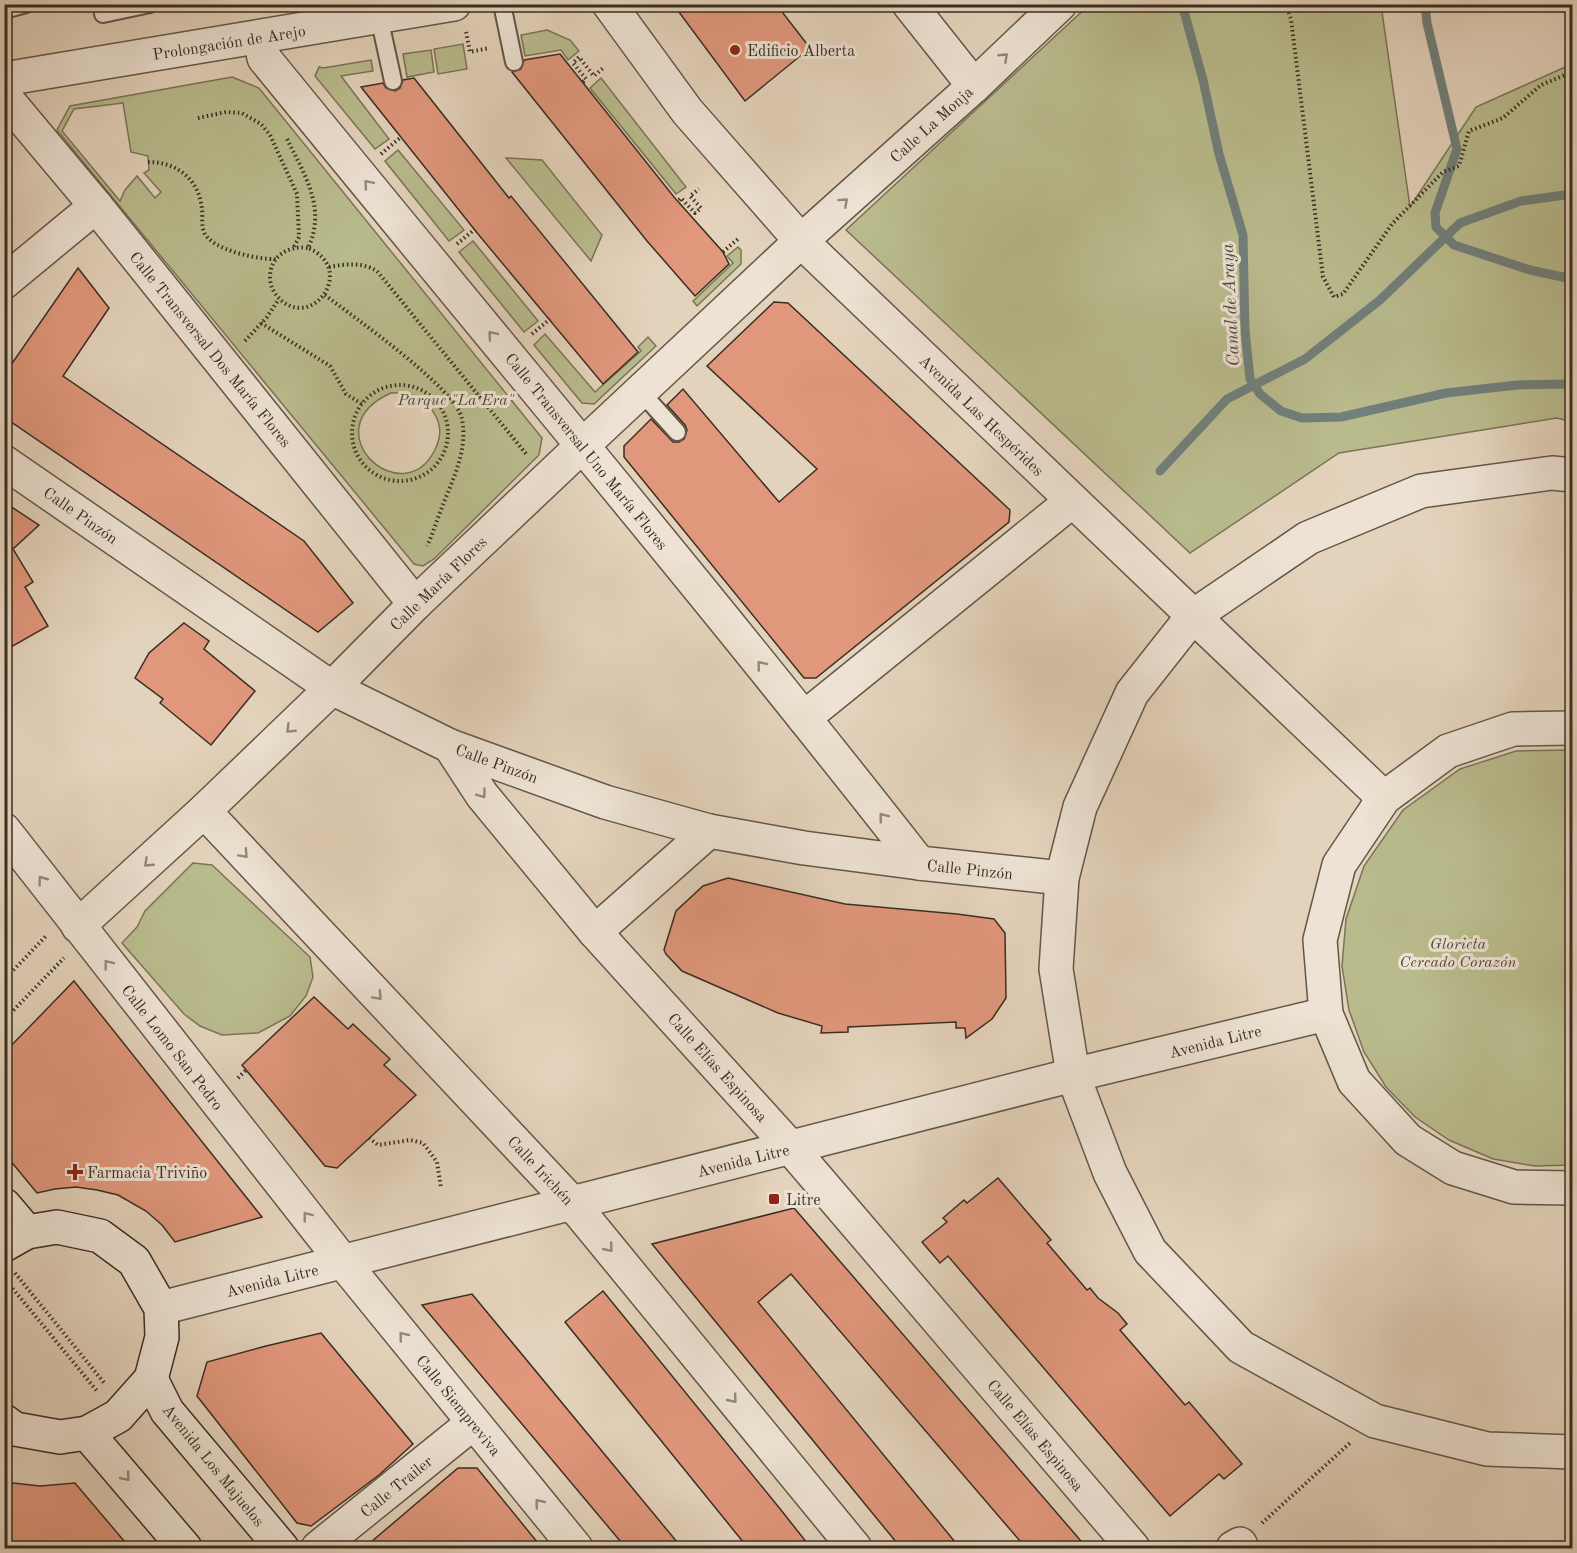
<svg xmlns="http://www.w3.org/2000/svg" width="1577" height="1553" viewBox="0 0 1577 1553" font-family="'Old Standard TT',serif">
<rect width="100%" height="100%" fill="#e4d3bc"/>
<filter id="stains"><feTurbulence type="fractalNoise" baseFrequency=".00333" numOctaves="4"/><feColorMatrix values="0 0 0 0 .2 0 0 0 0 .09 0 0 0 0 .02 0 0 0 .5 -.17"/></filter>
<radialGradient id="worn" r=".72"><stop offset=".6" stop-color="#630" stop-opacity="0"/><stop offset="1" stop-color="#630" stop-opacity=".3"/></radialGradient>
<g fill="#b9bb8d" stroke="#797458" stroke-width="1.5" fill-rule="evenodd">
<path d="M1089,5h292l29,202 66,-100 96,-43v358l-15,-4 -218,35 -149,100 -344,-323z"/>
<path d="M547,30l23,10 9,11 -11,9 -7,-10 -36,6 -4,-21z"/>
<path d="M463,44l4,25 -29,5 -4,-25z"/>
<path d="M431,50l3,22 -27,5 -4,-23z"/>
<path d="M371,60l2,11 -32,5 48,63 -14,10 -60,-73 4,-9 4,1z"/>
<path d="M232,77l27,11 283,350 -3,17 -105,104 -11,7 -9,-2 -357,-434 13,-24zM123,103l8,49 17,4 1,14 -5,3 17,19 -6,6 -18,-22 -12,14 -5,11 -58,-70 12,-22zM391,393c6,0 13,-1 19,1 21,7 36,30 27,51 -30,74 -129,-15 -46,-52z"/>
<path d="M601,78l85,109 -10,7 -86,-106z"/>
<path d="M398,150l66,80 -15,11 -64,-80z"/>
<path d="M506,158l36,2 60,75 -11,26z"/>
<path d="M473,241l65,80 -14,11 -65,-80z"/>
<path d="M738,247l3,3v14l-44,42 -4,-5 40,-38 -6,-7z"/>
<path d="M545,334l50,58 46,-41 -3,-4 10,-10 8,9 -62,58 -12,-1 -48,-58z"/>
<path d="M1572,750v415l-37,1 -42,-7 -44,-19 -34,-23 -29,-30 -22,-35 -15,-42 -7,-44 4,-47 18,-53 39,-56 57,-41 56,-18z"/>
<path d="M193,863l19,2 98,92 3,20 -7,19 -16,20 -32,17 -36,2 -22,-9 -16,-12 -62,-71 15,-16 8,-16z"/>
</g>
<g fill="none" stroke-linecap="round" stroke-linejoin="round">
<g stroke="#71807c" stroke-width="9">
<path d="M1182,4l21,76 16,74 24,81 2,95 5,49 10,15 21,17 21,7 39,-1 105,-24 71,-8 55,-1"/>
<path d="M1425,4l2,19 30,126 -22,64 1,14 18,18 76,25 42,9"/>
<path d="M1160,471l67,-72 78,-40 75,-59 80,-77 61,-22 51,-7"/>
</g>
</g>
<g fill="#e1977c" stroke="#392e23" stroke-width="1.5">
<path d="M673,4h103l34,44 -65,53z"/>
<path d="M560,54l114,143 49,55 6,12 -34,32 -48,-55 -135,-169 9,-3 3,-9z"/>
<path d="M414,78l95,120 2,-2 127,156 -35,32 -125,-150 -117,-147 22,-4 3,5 9,3 5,-3 3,-8z"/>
<path d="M78,268l31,40 -46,68 241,165 49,62 -35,29 -314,-215v-42z"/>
<path d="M774,302l14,1 222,207 -1,12 -193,156h-12l-180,-221v-11l27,-27 22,23h6l5,-3 3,-9 -2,-5 -18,-20 16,-16 96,113 38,-33 -110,-103z"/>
<path d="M4,502l35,23 -26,24 20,33 -8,5 23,39 -44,25z"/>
<path d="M184,623l25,18 -5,8 51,42 -44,54 -51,-42 3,-4 -28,-21 14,-25z"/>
<path d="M728,878l117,26 112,10 37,5 11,14 1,65 -14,21 -26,19 -1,-10h-9v-6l-108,5v5l-27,1 1,-7 -44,-13 -96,-42 -16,-17 -2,-4 12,-39 27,-25z"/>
<path d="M74,981l188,236 -87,25 -13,-17 -16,-14 -28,-16 -21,-5 -21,-3 -21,2 -18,4 -33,-40v-100z"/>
<path d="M314,997l34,32 5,-5 37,35 -6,6 32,30 -79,73 -12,-2 -83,-101z"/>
<path d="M998,1178l53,62 -4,3 40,47 3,-2 8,10 20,15 9,11 -7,6 65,75 4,-3 53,62 -18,15 -5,-5 -49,42 -222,-260 -8,7 -18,-21 25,-20 -4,-4 21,-18 3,3z"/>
<path d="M794,1208l293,340h-61l-235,-274 -33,28 202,246h-59l-249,-304z"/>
<path d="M603,1291l178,219 30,38h-63l-183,-226z"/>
<path d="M472,1294l210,254h-56l-204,-243z"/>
<path d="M321,1333l92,111 -34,31 -68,51 -14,-3 -100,-127 10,-34 59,-16z"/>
<path d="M458,1468h19l65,80h-178z"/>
<path d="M4,1482l36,4 35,-3 55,65h-126z"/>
</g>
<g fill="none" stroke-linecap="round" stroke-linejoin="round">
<g stroke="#645749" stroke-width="20">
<g id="lane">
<path d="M102,4l1,10 47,-10"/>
<path d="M502,4l12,58"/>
<path d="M4,10l22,-6"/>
<path d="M379,17l14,64"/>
<path d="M640,391l37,41"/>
</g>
</g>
<g stroke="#645749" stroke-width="36">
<g id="street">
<path d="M609,4l78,107 114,130 583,557"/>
<path d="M909,4l65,82"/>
<path d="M260,37l4,21c218,268 442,533 655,805"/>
<path d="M4,79l450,-75"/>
<path d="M4,96l92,110 319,398"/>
<path d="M4,282l92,-76"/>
<path d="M4,462l328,226 118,58 155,56 104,29 95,17 115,15 143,15"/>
<path d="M1572,475l-20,-2 -131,18 -113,47 -116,79 -60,76 -52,114 -18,71 -6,91 17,106 37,98 40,78 91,96 134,74 112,28 85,3"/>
<path d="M804,718l268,-217"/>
<path d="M1572,728l-59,1 -65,22 -64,47 -45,67 -19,75 6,74 28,67 54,59 45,28 61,19 58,1"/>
<path d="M450,746l32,49 113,137 196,216 342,400"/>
<path d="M204,811l368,392 283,345"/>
<path d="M4,830l339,432 233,286"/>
<path d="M78,926l126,-115 128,-123 83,-84 168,-159 218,-204 173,-155 86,-82"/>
<path d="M595,932l114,-101"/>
<path d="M161,1308l912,-233 253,-61"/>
<path d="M318,1548l155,-125"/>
<path d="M1233,1548l7,-4 2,4"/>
</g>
</g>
<g stroke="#392e23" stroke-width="36">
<g id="secondary">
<path d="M4,1205l23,27"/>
<path d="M4,1245l23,-13 30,-5 43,9 34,25 27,47 1,29 -11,42 -33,37 -31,17 -27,4 -45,-8 -11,-8"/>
<path d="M151,1379l16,32 115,137"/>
<path d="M87,1433l98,115"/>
</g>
</g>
<g stroke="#392e23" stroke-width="4" stroke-dasharray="1.5 3" stroke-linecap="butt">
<path d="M1286,4l5,15 32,258 11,20 9,-3 49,-70 51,-52 16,-6 10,-35 34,-13 38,-33 31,-13"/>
<path d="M466,32l4,20 19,-4"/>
<path d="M583,82l3,-3 -13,-16 6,-6 15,19 9,-8"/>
<path d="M198,118l28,-6 16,1 19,11 9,11 27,59 2,43 -5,10"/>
<path d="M287,139c17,35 40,69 21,109 48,20 7,80 -26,53 -7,-6 -12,-14 -12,-24 0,-21 19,-32 38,-29"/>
<path d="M381,154l20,-17"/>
<path d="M148,162c30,0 51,18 54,47 1,7 -1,16 2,23 7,18 55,28 72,27"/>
<path d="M679,200l2,-2 14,15 6,-5 -11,-12 9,-7"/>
<path d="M457,244l18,-15"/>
<path d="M723,252l16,-14"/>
<path d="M329,267c17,-3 33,-5 48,4l150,184"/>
<path d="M325,295c28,22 131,93 137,124 6,31 -9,60 -20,88 -5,13 -9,26 -15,39"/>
<path d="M261,323l69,43 16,28 16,10"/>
<path d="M532,334l18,-15"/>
<path d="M245,341l22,-24 12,-18"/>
<circle cx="400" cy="433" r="48"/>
<path d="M4,980l43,-45"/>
<path d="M4,1020l60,-62"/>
<path d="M238,1078l8,-8"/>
<path d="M369,1138l9,7 32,-5 13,3 14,19 4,26"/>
<path d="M15,1273l90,111"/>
<path d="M4,1278l93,113"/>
<path d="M1262,1523l88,-80"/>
</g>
<use href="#lane" stroke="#ede2d3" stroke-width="16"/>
<use href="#street" stroke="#ede2d3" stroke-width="33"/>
<use href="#secondary" stroke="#ede2d3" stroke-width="33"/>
</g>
<defs><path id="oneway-chevron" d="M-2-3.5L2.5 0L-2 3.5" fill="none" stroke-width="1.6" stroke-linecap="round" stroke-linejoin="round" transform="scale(1.5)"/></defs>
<g stroke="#93887b">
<use href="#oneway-chevron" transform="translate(1004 57) rotate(-43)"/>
<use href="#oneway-chevron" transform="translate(368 184) rotate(-130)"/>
<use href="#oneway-chevron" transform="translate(844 202) rotate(-42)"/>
<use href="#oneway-chevron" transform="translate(492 335) rotate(-130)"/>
<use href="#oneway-chevron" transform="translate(761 665) rotate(-129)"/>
<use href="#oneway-chevron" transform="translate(290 729) rotate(136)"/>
<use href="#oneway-chevron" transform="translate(482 794) rotate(54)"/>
<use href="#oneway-chevron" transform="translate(883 817) rotate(-128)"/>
<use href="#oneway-chevron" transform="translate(244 854) rotate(47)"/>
<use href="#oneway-chevron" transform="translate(148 863) rotate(137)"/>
<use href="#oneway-chevron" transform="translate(42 880) rotate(-127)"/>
<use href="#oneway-chevron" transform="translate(108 964) rotate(-128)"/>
<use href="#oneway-chevron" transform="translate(378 996) rotate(47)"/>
<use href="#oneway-chevron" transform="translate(307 1216) rotate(-128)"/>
<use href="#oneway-chevron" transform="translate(609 1248) rotate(51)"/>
<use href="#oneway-chevron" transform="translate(403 1336) rotate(-129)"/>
<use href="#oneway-chevron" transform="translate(733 1399) rotate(51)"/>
<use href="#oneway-chevron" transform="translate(126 1477) rotate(50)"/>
<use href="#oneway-chevron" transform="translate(539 1503) rotate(-129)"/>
</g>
<g fill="#8f2418" stroke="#ede2d3" stroke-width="2">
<circle cx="735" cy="50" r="6"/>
<path d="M72 1163h6v6h6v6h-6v6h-6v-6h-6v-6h6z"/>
<rect x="768" y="1193" width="12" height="12" rx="3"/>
</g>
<g text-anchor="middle" stroke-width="6" stroke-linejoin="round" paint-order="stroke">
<g font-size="16" fill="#392e23" stroke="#ede2d3">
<text transform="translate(229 42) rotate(-9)" y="6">Prolongación de Arejo</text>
<text transform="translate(931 124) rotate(-42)" y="6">Calle La Monja</text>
<text transform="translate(211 349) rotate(51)" y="6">Calle Transversal Dos María Flores</text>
<text transform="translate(982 415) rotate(44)" y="6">Avenida Las Hespérides</text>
<text transform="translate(587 451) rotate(51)" y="6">Calle Transversal Uno María Flores</text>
<text transform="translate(81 515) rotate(35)" y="6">Calle Pinzón</text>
<text transform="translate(438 583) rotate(-44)" y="6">Calle María Flores</text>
<text transform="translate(497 763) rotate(20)" y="6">Calle Pinzón</text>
<text transform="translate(970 869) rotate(6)" y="6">Calle Pinzón</text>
<text transform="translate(1215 1041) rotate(-14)" y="6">Avenida Litre</text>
<text transform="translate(173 1047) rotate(52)" y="6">Calle Lomo San Pedro</text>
<text transform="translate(718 1067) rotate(48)" y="6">Calle Elías Espinosa</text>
<text transform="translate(743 1160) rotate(-14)" y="6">Avenida Litre</text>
<text transform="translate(541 1170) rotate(47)" y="6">Calle Irichén</text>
<text transform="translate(272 1280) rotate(-14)" y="6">Avenida Litre</text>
<text transform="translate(459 1405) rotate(51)" y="6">Calle Siempreviva</text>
<text transform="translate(1036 1435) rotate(50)" y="6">Calle Elías Espinosa</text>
<text transform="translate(214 1465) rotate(51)" y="6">Avenida Los Majuelos</text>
<text transform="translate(396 1486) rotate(-39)" y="6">Calle Trailer</text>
</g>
<g font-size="16" fill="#392e23" stroke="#ede2d3" text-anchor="start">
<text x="747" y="56">Edificio Alberta</text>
<text x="87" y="1178">Farmacia Triviño</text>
<text x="786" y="1205">Litre</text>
</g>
<g font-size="16" font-style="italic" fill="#534a38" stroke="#ede2d3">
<text x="456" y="405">Parque "La Era"</text>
<text x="1458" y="949">Glorieta<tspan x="1458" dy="18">Cercado Corazón</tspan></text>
</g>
<g font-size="18" font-style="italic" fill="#4c4941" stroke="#ede2d3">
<text transform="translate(1230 305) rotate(-93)" y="6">Canal de Araya</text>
</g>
</g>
<rect width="1577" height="1553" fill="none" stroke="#e4d3bc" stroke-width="24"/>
<rect x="6" y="6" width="1565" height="1541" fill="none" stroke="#392e23" stroke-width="3"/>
<rect x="12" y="12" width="1553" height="1529" fill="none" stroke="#392e23" stroke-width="1.5"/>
<rect width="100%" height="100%" filter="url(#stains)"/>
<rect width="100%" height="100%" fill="url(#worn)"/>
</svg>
